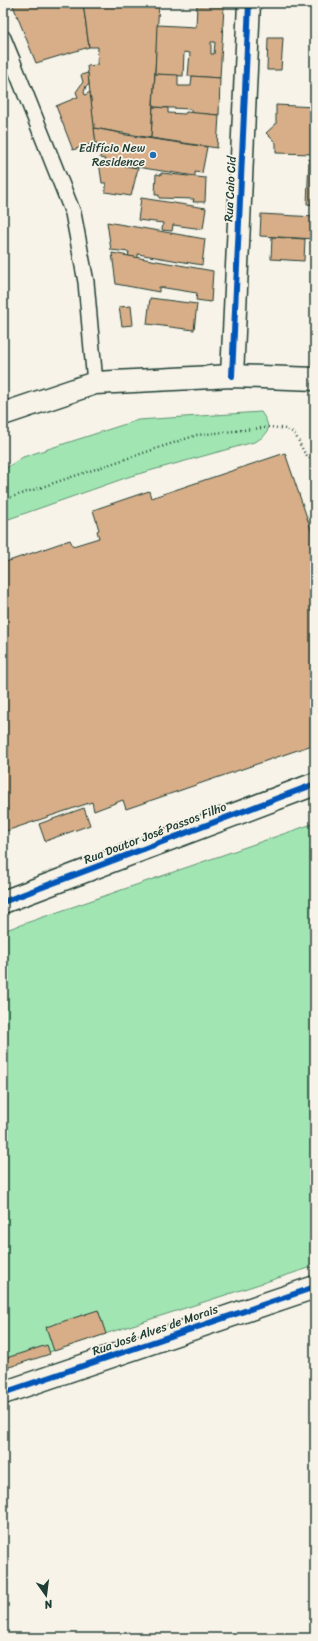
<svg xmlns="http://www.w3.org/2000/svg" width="318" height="1641" viewBox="0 0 318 1641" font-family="Sriracha,sans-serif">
<rect width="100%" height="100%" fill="#f7f3e8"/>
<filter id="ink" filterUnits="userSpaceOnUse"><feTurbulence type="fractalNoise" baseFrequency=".025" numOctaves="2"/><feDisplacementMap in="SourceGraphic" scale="8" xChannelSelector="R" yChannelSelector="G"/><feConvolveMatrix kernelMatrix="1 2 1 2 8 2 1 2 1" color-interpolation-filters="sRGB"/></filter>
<g filter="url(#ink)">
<g fill="#a1e6b2" stroke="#609273">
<path d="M261,412c11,15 9,23 -7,30l-123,34 -128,45v-51l20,-13 115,-37z"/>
<path d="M315,823v443l-312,101v-436z"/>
</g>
<g fill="#d7ae88" stroke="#1f3d34" fill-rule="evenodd">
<path d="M12,3h71l6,44 -53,16z"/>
<path d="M83,3h76l-8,135 -57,-10 -7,-62 10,-1 1,-18h-9z"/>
<path d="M159,3h34v2z"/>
<path d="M193,3h31v3l-31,-1z"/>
<path d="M197,5l27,1 -4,72 -32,-2 2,-23 -6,-1 -1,24 -28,-2 2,-49 39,2zM211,42h4l-1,12h-3z"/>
<path d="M268,38h15l-2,32h-14z"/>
<path d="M88,73l1,12 -3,1 -2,6 1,3 5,-3 6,50 -23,8 -17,-44 22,-9 -2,-5 7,-10 -2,-7z"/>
<path d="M155,74l23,1v11h13l1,-10 28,2 -1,37 -27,-2 -2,-4 -37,-2z"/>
<path d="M276,105l39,2v47l-39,-1v-10l-10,-10 10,-9z"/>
<path d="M153,107l15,1v5l17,1 1,-2 33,3 -2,33 -66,-10z"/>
<path d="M94,128l26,5v1l87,13 -5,26 -7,-1v4l-91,-14 1,-3 -5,-1 1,-7h-4z"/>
<path d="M309,159l6,1v45l-8,-1z"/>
<path d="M99,162l39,6 -7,28 -26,-4 1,-9h-4z"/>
<path d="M161,173l45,5 -1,24h-12l1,-3 -35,-1v-3h-4l1,-21 5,1z"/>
<path d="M141,198l65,10 -3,21 -30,-4 -1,6 -10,-1 1,-7 -25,-3z"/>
<path d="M261,214l54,3v22l-55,-3z"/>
<path d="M107,222l98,17 -3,26 -64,-11v4l-10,-2 1,-4 -18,-2z"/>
<path d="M272,237l33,2 -1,22 -33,-2z"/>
<path d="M112,253l101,18 -2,31 -15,-2 1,-7 -38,-6v5l-43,-8z"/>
<path d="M315,286v45h-2z"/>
<path d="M150,298l47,6 -3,26 -47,-6z"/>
<path d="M131,306l2,19 -11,1 -3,-19z"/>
<path d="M285,453l30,88v203l-189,65 -3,-9 -29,11 -2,-9 -89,30v-269l67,-23 3,6 26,-8 -2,-7 2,-1 -6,-20 56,-19 2,7z"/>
<path d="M84,808l6,17 -45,16 -6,-17z"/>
<path d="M98,1310l8,24 -52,17 -8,-24z"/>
<path d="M47,1345l3,9 -47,15v-10z"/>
</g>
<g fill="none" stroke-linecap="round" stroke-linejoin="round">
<g stroke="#1f3d34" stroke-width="18">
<g id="service">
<path d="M3,38l9,22 -9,4"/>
<path d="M12,60l61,153 13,69 9,101"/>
</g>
</g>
<g stroke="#1f3d34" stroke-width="25">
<g id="minor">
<path d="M232,376l17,-373"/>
<path d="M3,902l312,-118"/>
<path d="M3,1393l312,-106"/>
</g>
</g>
<g stroke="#1f3d34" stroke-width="25">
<path id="secondary" d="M3,414l92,-31 137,-7 83,3"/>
</g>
<path stroke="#1f3d34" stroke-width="2.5" stroke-dasharray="1 3" stroke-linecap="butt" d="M3,500l194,-65 74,-8c6,1 13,1 18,3 13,7 10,25 26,31"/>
<use href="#service" stroke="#f7f3e8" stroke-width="15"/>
<use href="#minor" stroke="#f7f3e8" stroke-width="22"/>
<use href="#secondary" stroke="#f7f3e8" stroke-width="22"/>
<g stroke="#f7f3e8" stroke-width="8">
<g id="cycleway">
<path d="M232,376l17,-373"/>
<path d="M3,902l312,-118"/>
<path d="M3,1393l312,-106"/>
</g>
</g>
<use href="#cycleway" stroke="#0057b8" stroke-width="6"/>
</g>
</g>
<circle fill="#1f6fb2" stroke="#f7f3e8" stroke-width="1.5" cx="153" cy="155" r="4"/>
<g text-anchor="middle" stroke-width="3.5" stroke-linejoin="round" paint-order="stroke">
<g font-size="12" fill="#1f3d34" stroke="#f7f3e8" text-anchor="end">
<text x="145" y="152">Edifício New<tspan x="145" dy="14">Residence</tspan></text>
</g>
<g font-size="12" fill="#1f3d34" stroke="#f7f3e8">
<text transform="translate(230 189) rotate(-87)" y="4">Rua Caio Cid</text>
<text transform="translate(155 833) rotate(-21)" y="4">Rua Doutor José Passos Filho</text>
<text transform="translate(155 1330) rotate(-19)" y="4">Rua José Alves de Morais</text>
</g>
</g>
<rect width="318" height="1641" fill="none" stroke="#f7f3e8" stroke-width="16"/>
<rect x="8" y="8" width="302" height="1625" fill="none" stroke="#1f3d34" stroke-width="1.5" filter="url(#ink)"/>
<g transform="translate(46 1595) rotate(166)" stroke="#f7f3e8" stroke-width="3" paint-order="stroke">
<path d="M0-3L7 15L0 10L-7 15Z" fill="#1f3d34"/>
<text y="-6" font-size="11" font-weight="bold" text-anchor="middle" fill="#1f3d34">N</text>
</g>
</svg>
